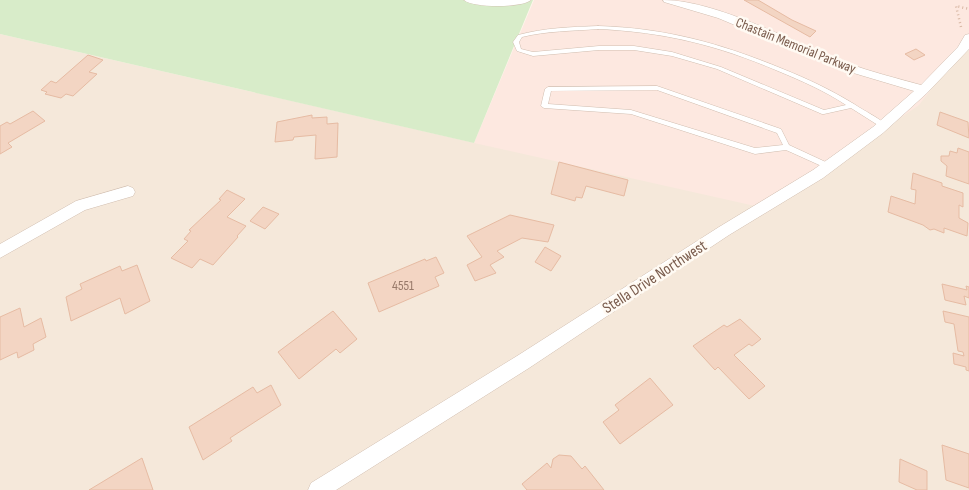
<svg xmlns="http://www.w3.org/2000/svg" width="969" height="490" viewBox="0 0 969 490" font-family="'Sofia Sans Condensed',sans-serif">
<rect width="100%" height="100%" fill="#fdf6ec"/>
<path fill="#f5e8da" d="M0,34l475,109 494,-103v450h-969z"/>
<path fill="#fde8e0" d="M534,0h435v40l-50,65 -150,104 -295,-66z"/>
<path fill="#d8ecc9" d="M0,0h533l-59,143 -474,-109z"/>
<g fill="#f3d5c3" stroke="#e6bba3">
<path d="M744,0h14l34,20 24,11 -6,6z"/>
<path d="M916,49l9,6 -11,5 -9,-6z"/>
<path d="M88,55l15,5 -14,12 8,2 -24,22 -7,-2 -5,4 -16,-4 2,-2 -6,-2 10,-9 5,2z"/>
<path d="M33,111l12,10 -37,22 4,4 -12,7v-28l7,-4 3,2z"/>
<path d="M940,112l28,10 1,16 -32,-13z"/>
<path d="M312,115v3l15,-1v7l11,-1 -1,34 -22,2 1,-24 -22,2 -1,3 -18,2 2,-20z"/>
<path d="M958,148l11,4v32l-23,-8 1,-10 -6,-5v-5h8l1,-5 7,2z"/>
<path d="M559,162l69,18 -4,16 -38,-10 -4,12 -6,-1 -1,4 -24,-7z"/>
<path d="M913,173l29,10v3l21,7v14l-4,-2v13l9,5 -1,13 -23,-8v5l-10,-4 -4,1 -7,-5 -35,-13 3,-16 24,8 1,-14 -5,-1z"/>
<path d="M227,190l18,9 -18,18 19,9 -9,10 1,1 -25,28 -13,-6 -8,9 -21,-10 17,-17 -4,-2 7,-8 -2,-1 32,-30 -2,-1z"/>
<path d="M263,207l16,7 -14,15 -15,-8z"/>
<path d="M510,215l44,10 -6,17 -26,-4 -25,13 7,6 -14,8 6,8 -21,8 -8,-16 15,-8 -15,-21z"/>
<path d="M545,247l16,9 -10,15 -16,-9z"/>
<path d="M436,257l8,16 -9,4 4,9 -60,26 -11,-29 57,-24 1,2z"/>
<path d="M137,265l13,36 -25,13 -5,-16 -49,23 -5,-24 16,-8 -2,-5 40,-18 2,5z"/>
<path d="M942,284l25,6 -1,-4 3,1v11l-5,-2 2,9 -21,-5z"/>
<path d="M20,308l4,19 17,-9 5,19 -13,7 1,6 -16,8 -1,-6 -17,8v-43z"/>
<path d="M333,311l24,28 -17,14 -4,-4 -37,30 -21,-27z"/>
<path d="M943,311l26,6v54l-3,-1v-3l-12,-3 -1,-11 11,3 -1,-4 -5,-1 -4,-27 -9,-2z"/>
<path d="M740,319l21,20 -9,7 -3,-2 -15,11 31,31 -16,13 -31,-32 -3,3 -22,-24 31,-21 3,2z"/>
<path d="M650,378l23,27 -53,39 -17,-22 16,-12 -4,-5z"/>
<path d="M271,385l10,20 -51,33 2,3 -29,19 -14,-33 64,-40 4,6z"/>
<path d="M942,445l27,9v34l-23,-8z"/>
<path d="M559,455l12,1 11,13 3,-3 19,24h-77l-5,-6 25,-21 4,5 2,-9z"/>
<path d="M142,458l11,32h-64z"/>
<path d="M900,459l27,12v19h-10l-18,-8z"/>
</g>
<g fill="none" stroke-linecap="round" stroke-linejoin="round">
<g stroke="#d1beb0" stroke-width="1">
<g id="lane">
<path d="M598,26c67,2 122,17 185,43 25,10 48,21 71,35 10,7 24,13 32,21l-3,2h-2l-30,-19 -27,6h-2l-105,-45 -45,-13 -38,-6h-35l-66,6 -16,-5 -4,-9 5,-7c26,-7 53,-8 80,-9zM598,29c66,3 119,16 180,42 24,10 47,20 68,34l-22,5 -103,-43 -49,-15 -38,-6h-35l-66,6 -12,-3 -2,-7 3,-5c24,-6 51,-6 76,-8z"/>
<path d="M657,86l124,43 8,16 41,19 1,2 -3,3 -2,-1 -40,-18 -31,4 -124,-40 -87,-6 -3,-2 4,-17 3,-2zM657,90l120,43 6,12 -28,3 -124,-38 -83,-6 3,-13z"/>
</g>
</g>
<g stroke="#d1beb0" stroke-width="1">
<g id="street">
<path d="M464,0h67c-9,8 -58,8 -67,0z"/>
<path d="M663,0c54,0 131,43 184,63 24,9 49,15 74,22l37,-38 7,-12 4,-1v15l-42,44 -44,40 -60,45 -94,57 -200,133 -193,122h-28l3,-7 206,-127 202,-129 94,-57 60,-43 41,-36 -74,-22 -122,-51 -54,-16z"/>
<path d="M128,186l5,2 2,4 -2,4 -48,14 -85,48v-14l76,-43z"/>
</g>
</g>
<path stroke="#d9b8a5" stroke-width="2.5" stroke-dasharray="1 3" stroke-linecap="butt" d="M961,27l-5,-21 13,3"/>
<use href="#lane" fill="#fff" fill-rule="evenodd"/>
<use href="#street" fill="#fff" fill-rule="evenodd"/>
</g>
<g text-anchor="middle" stroke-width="5" stroke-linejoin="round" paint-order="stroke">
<g font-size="14" fill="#7a5c4d" stroke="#fffaf3">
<text transform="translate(796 45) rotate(22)" y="5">Chastain Memorial Parkway</text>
</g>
<g font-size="14" fill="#987a6a">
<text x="403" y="290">4551</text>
</g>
<g font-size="16" fill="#7a5c4d" stroke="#fffaf3">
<text transform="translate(654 276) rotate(-33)" y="6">Stella Drive Northwest</text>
</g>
</g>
</svg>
